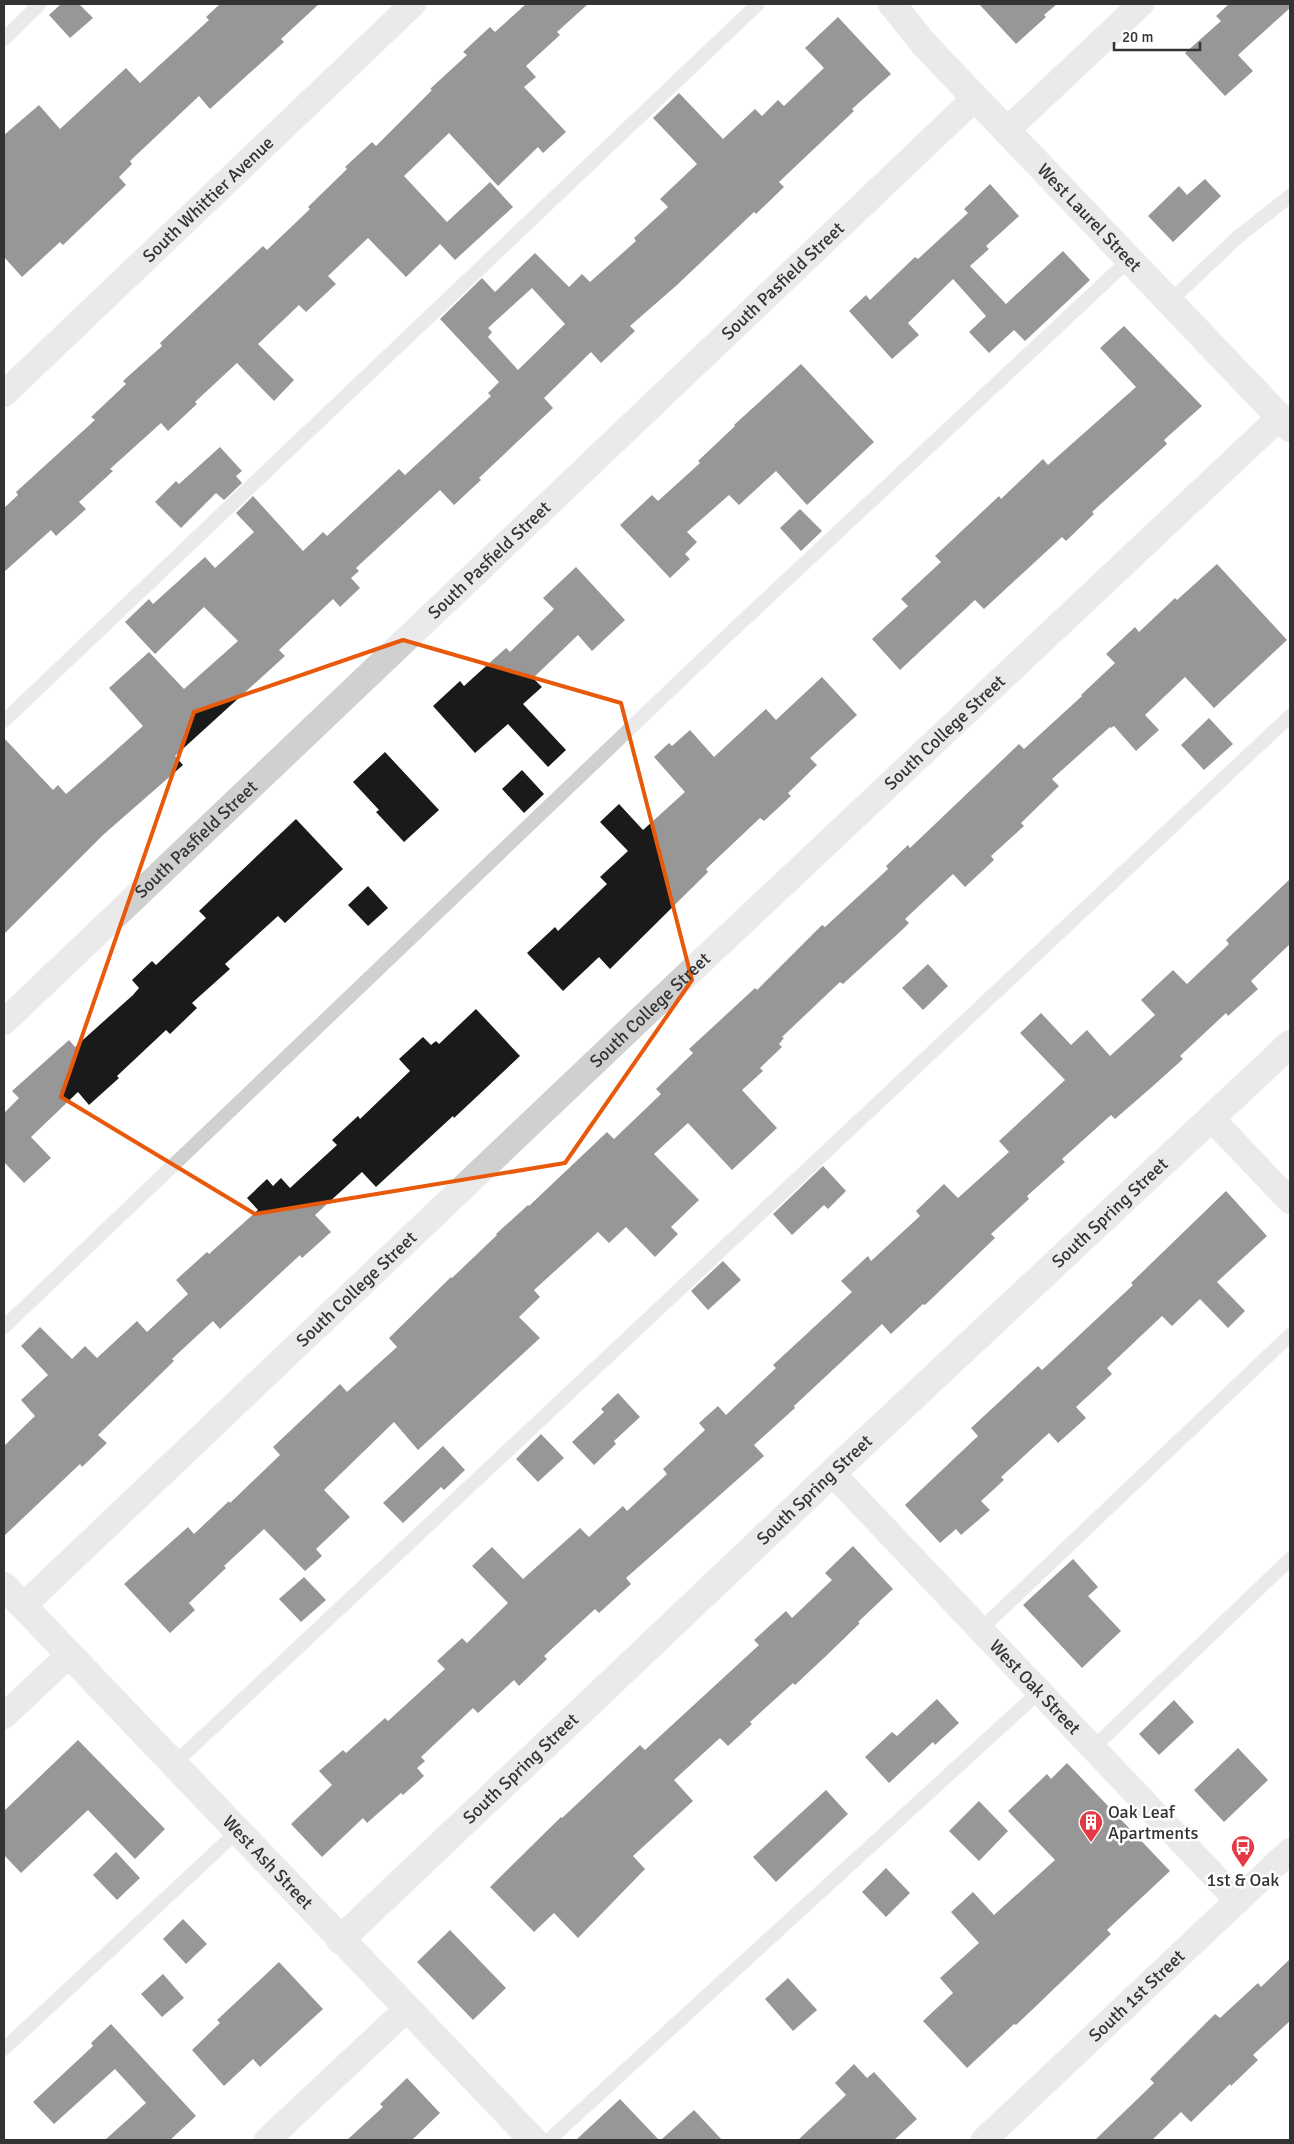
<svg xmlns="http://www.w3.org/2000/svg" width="1294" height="2144" viewBox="0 0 1294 2144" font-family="Signika,sans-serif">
<rect width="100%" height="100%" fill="#fff"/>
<g fill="#1a1a1a" fill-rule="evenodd">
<path d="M61,4h18l14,14 -23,20 -21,-23z"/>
<path d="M220,4h99l-38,35 3,3 -74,67 -11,-13 -69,65 2,3 -13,13 7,8 -63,60 -3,-3 -38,35 -18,-20v-122l35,-30 21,24 66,-61 14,15 69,-63 -3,-3z"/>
<path d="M526,4h62l-31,28 3,3 -34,31 10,11 -12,10 42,45 -23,21 -5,-6 -40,39 -49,-53 -45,43 43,46 43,-40 23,25 -58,53 -15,-16 -34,33 -38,-39 -40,38 8,8 -30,28 -7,-7 -41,39 36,36 -20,21 -37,-38 -42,39 2,2 -29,27 -7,-8 -51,46 3,2 -34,31 7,7 -30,27 -5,-6 -47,42v-64l14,-13 -2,-3 79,-72 -4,-3 35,-33 -3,-3 39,-35 -2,-3 103,-97 4,4 43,-41 -2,-2 39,-38 -2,-2 27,-25 4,4 56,-56 -2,-1 37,-34 -4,-3 27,-25 5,5z"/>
<path d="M979,4h78l-13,11 2,2 -30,27z"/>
<path d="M1229,4h61v4l-52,47 15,16 -28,25 -40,-43 36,-32 -5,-5z"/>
<path d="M838,17l53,57 -39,35 2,2 -75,71 5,5 -28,27 -2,-2 -77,73 -47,41 5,5 -34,32 -10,-11 -47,46 9,10 -74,70 2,2 -27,25 -14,-15 -84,78 3,3 -8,7 9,10 -20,19 -7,-8 -54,51 6,6 -110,100 8,9 -80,70 -99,99v-196l49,52 5,-5 8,9 38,-33 39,-35 -34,-38 40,-36 35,37 54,-48 -34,-34 -49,47 -30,-32 24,-23 4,5 52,-47 10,11 39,-36 -18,-19 17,-17 50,55 20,-19 4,4 72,-67 6,6 86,-79 -3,-3 11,-11 -59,-63 42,-41 13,14 40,-39 34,34 13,-13 8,8 46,-41 -2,-3 34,-31 -8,-8 37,-35 -44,-46 26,-25 44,46 32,-30 7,7 16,-16 6,6 40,-38 -19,-20zM532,288l33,36 -47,46 -30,-33 4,-5 -4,-4z"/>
<path d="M1205,179l16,17 -48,46 -25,-26 31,-30 8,9z"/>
<path d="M990,184l29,32 -33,30 3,3 -19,17 36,38 57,-53 27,29 -65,61 -11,-11 -25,23 -20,-21 17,-16 -33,-37 -45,44 11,12 -27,24 -43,-48 17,-16 4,5 45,-43 3,2 50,-46 -4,-4z"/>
<path d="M1124,326l78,80 -38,34 3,4 -75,68 2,2 -28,27 -4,-4 -78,72 -9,-9 -75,70 -28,-31 36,-33 -7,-7 40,-37 -6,-6 64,-60 2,3 42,-40 5,6 88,-78 -36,-39z"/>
<path d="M801,364l73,78 -67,63 -31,-34 -37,34 -10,-10 -42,37 10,10 -12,12 5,5 -20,19 -50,-53 32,-30 6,6 42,-38 -2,-2 37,-35 -1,-1z"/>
<path d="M220,447l22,24 -6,5 6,7 -18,17 -8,-7 -35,35 -26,-26 21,-21 3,3z"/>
<path d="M800,509l22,22 -21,20 -21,-23z"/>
<path d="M1217,564l70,76 -73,68 -29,-31 -40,38 14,15 -23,21 -22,-25 -3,2 -1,-1 -58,52 7,7 -38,37 3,3 -33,30 3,4 -29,27 -12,-13 -48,45 4,4 -7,7 -59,54 -3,-2 -58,55 2,1 -5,6 3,3 -22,21 3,3 -21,19 35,38 -45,42 -44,-47 -34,31 45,46 -28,27 7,7 -23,23 -29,-30 -17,16 -11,-11 -64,58 6,7 -21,20 21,21 -122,112 -24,-28 -70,68 26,27 -34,32 6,7 -17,15 -41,-42 -40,37 2,2 -37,35 6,7 -25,23 -46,-49 64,-57 6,7 35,-33 1,2 50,-48 -7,-8 67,-63 7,8 50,-45 -8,-9 62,-61 1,1 45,-43 -1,-1 32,-29 1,1 78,-74 7,7 47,-45 -5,-5 37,-36 -4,-4 66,-61 2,2 65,-65 3,2 63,-58 -2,-3 22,-21 2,3 109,-104 5,5 58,-53 -1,-1 34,-32 -9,-9 29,-27 4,5 36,-34 2,2z"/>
<path d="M576,567l49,53 -33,31 -14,-16 -45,43 9,9 -19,17 43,46 -18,17 -40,-43 -33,29 -42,-47 27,-25 4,5 42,-38 4,4 44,-43 -11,-11z"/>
<path d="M822,677l35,38 -47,43 7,7 -29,28 3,3 -27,25 -4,-3 -54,51 2,3 -98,97 -11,-12 -36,34 -36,-38 28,-26 3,4 49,-47 -7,-7 28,-26 -28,-29 19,-18 24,26 42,-38 -31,-35 15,-14 3,3 18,-16 24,27 52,-48 10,11z"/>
<path d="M1209,718l24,26 -29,26 -23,-25z"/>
<path d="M385,752l54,58 -35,32 -28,-30 3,-2 -26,-28z"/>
<path d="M522,770l22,24 -20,19 -22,-24z"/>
<path d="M296,819l47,50 -58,54 -7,-7 -53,48 5,5 -38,34 5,5 -27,26 -4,-4 -49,46 2,2 -30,27 -11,-13 -47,45 20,21 -27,25 -20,-21v-49l15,-15 -7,-7 57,-51 6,7 58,-52 6,-7 -7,-8 20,-19 4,4 50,-47 -7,-7z"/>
<path d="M1290,879v65l-39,37 7,8 -30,27 -2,-3 -46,43 3,3 -30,27 -38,33 -4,-4 -49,44 3,3 -38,34 2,3 -38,35 4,4 -70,67 -2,-1 -32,30 -9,-10 -88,82 1,2 -41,37 10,11 -138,122 5,6 -32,29 -4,-4 -51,47 3,3 -28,27 -5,-6 -36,33 -5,-5 -52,49 4,4 -8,7 7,8 -21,19 -2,-2 -34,30 -4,-5 -41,39 -31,-33 41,-39 -13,-14 24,-21 3,3 39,-35 3,3 57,-52 -8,-8 25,-23 5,5 41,-40 -36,-37 20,-19 31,32 57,-51 9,9 34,-31 4,5 40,-37 -4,-5 42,-39 -6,-7 19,-17 8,9 50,-47 -3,-3 79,-73 -11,-11 27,-25 3,5 49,-45 -4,-5 28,-27 14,14 51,-46 -10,-11 66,-61 -45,-47 21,-20 30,32 16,-15 23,26 45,-41 -14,-15 32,-30 14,14 42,-40 -3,-4z"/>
<path d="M368,886l20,22 -20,18 -20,-21z"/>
<path d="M928,964l20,22 -25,24 -21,-22z"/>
<path d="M476,1009l44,47 -66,62 -1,-2 -77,71 -14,-15 -47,43 16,17 -29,26 -2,-3 -80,74 -7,-8 -41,38 2,2 -76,74 9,8 -25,24 -2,-3 -76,72v-90l31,-30 -14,-16 27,-25 -27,-29 19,-19 32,32 13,-13 12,12 40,-37 10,11 41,-38 -12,-14 31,-28 2,2 49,-44 -11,-12 20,-19 6,7 8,-8 9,10 47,-43 -5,-5 26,-24 2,3 50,-48 -11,-12 24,-22 8,8 5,-4 3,3z"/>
<path d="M823,1166l23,25 -18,18 -4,-4 -32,30 -19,-21z"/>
<path d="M1226,1191l41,45 -50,46 28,29 -17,17 -28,-29 -28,27 -10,-10 -55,52 5,6 -36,33 10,11 -28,25 -9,-10 -48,44 3,3 -23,21 9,9 -29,25 -5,-6 -16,14 -35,-38 73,-69 -7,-8 67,-62 4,4 91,-85 -2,-2z"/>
<path d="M723,1261l18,19 -33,30 -17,-19z"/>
<path d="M618,1393l22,24 -26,24 2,3 -22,21 -22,-23 32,-30 -3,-3z"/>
<path d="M541,1434l23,24 -26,24 -22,-23z"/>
<path d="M443,1446l22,24 -21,20 -3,-3 -38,36 -20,-20z"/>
<path d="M853,1546l40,43 -35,33 2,1 -34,33 -31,29 -2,-2 -43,39 2,2 -24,22 -8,-8 -46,42 19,21 -60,55 12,13 -67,69 -24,-25 -20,19 -44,-45 71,-70 1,1 78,-73 5,5 114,-105 -5,-5 32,-29 6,7 40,-38 -7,-7z"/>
<path d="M1073,1559l25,28 -10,9 33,35 -39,37 -59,-63z"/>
<path d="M304,1577l22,23 -25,22 -22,-23z"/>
<path d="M937,1699l22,24 -24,22 -2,-3 -44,41 -24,-26 27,-25 5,4z"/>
<path d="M1174,1700l20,22 -35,33 -20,-21z"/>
<path d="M78,1740l87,89 -30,30 -47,-49 -67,63 -17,-18v-44z"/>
<path d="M1238,1748l30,32 -44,42 -30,-32z"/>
<path d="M1067,1763l103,108 -63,59 4,4 -77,74 -18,17 -2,-1 -47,44 -44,-47 30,-28 -13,-15 39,-35 -28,-31 22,-20 21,23 61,-55 -47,-49 39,-37 4,5z"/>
<path d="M826,1790l22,24 -72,68 -23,-25z"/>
<path d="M979,1801l29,30 -29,30 -30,-30z"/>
<path d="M116,1852l24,26 -23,22 -24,-25z"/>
<path d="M886,1868l24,25 -24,24 -24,-25z"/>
<path d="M183,1919l24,25 -21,20 -23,-25z"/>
<path d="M450,1930l56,58 -33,32 -56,-58z"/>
<path d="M1290,1959v62l-37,34 5,5 -27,26 -1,-2 -39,38 -10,-10 -29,28h-57l59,-57 -4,-4 65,-65 5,4 38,-35 3,4z"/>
<path d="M279,1962l44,47 -63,58 -7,-8 -29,27 -32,-36 28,-27 -3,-3z"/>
<path d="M163,1974l21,24 -22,19 -21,-23z"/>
<path d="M788,1978l29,32 -24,21 -28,-32z"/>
<path d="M111,2024l85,92 -26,24h-65l41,-37 -31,-34 -61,55 -21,-22 60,-56 -2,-3z"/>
<path d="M854,2064l13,14 7,-6 43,47 -23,21h-96l48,-45 -11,-12z"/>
<path d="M407,2078l33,35 -28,27h-65l36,-33 -3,-3z"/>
<path d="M620,2099l39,41h-83z"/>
<path d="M694,2110l28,30h-61z"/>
</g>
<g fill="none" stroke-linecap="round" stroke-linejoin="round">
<g stroke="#d0d0d0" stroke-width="14">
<path d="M4,39l36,-35"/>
<path d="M1170,301l68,-64 52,-41"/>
<path d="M4,721l754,-717"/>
<path d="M4,1327l727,-695 399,-373"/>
<path d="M980,1630l310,-295"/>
<path d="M1093,1748l197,-189"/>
<path d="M174,1764l1116,-1048"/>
<path d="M4,2049l234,-218"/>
<path d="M549,2140l490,-448"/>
</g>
<g stroke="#d0d0d0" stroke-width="26">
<path d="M1006,131l135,-127"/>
<path id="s1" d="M4,394l409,-390"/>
<path id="s2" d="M4,1022l971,-924"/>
<path d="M1211,1118l79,83"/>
<path id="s3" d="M832,1473l406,428"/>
<path id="s4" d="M23,1606l649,-617 608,-572"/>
<path d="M4,1716l65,-61"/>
<path d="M267,2140l140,-131"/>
<path id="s5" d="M984,2140l306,-289"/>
</g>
<g stroke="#d0d0d0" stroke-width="28">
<path id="s6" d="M892,4l32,40 366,384"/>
<path id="s7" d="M4,1586l529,554"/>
<path id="s8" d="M340,1940l492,-467 458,-429"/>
</g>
</g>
<path d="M0 0H1294V2144H0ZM403,640l218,63 71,277 -127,183 -310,51 -194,-117 133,-385z" fill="#fff" fill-opacity=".55" fill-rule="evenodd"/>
<path fill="none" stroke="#e8590c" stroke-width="4" stroke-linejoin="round" d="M403,640l218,63 71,277 -127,183 -310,51 -194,-117 133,-385z"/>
<defs>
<g id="building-pin" transform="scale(1.25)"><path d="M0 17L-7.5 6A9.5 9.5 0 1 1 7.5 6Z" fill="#e63946" stroke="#fff"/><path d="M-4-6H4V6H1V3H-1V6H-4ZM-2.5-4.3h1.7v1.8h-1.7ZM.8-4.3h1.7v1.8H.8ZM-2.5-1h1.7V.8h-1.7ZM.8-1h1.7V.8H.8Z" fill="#fff"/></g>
<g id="bus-pin" transform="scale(1.25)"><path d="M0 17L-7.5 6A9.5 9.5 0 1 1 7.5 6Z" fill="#e63946" stroke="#fff"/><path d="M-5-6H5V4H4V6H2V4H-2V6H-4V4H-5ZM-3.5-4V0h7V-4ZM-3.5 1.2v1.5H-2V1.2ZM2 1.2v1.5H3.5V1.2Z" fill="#fff"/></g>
</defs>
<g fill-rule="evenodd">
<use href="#building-pin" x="1091" y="1822"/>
<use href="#bus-pin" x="1243" y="1847"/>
</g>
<g text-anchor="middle" stroke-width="5" stroke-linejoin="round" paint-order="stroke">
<g font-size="18" fill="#333" stroke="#fff">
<text dy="6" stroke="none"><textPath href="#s1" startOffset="282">South Whittier Avenue</textPath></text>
<text dy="6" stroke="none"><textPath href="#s6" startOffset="291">West Laurel Street</textPath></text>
<text dy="6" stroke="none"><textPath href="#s2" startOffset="1075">South Pasfield Street</textPath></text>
<text dy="6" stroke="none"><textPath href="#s2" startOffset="670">South Pasfield Street</textPath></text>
<text dy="6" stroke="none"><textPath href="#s4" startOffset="1270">South College Street</textPath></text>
<text dy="6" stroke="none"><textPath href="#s2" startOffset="265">South Pasfield Street</textPath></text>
<text dy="6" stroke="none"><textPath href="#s4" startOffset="865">South College Street</textPath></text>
<text dy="6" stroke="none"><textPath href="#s8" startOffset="1059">South Spring Street</textPath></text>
<text dy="6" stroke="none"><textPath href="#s4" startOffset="460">South College Street</textPath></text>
<text dy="6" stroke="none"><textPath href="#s8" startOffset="654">South Spring Street</textPath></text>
<text dy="6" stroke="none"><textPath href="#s3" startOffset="295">West Oak Street</textPath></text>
<text dy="6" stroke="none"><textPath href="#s8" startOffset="249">South Spring Street</textPath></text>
<text dy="6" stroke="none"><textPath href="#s7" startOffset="382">West Ash Street</textPath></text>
<text dy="6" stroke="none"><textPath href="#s5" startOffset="210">South 1st Street</textPath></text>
</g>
<g font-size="18" fill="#333" stroke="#fff" text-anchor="start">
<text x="1108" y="1818">Oak Leaf<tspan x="1108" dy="21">Apartments</tspan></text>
<text x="1243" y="1886" text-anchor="middle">1st &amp; Oak</text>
</g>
</g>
<rect width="1294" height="2144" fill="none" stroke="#333333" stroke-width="10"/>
<path d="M1114 42v8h86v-8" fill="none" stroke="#333333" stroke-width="2.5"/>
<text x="1122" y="42" font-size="15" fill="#333333" stroke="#ffffff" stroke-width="4" paint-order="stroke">20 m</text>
</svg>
